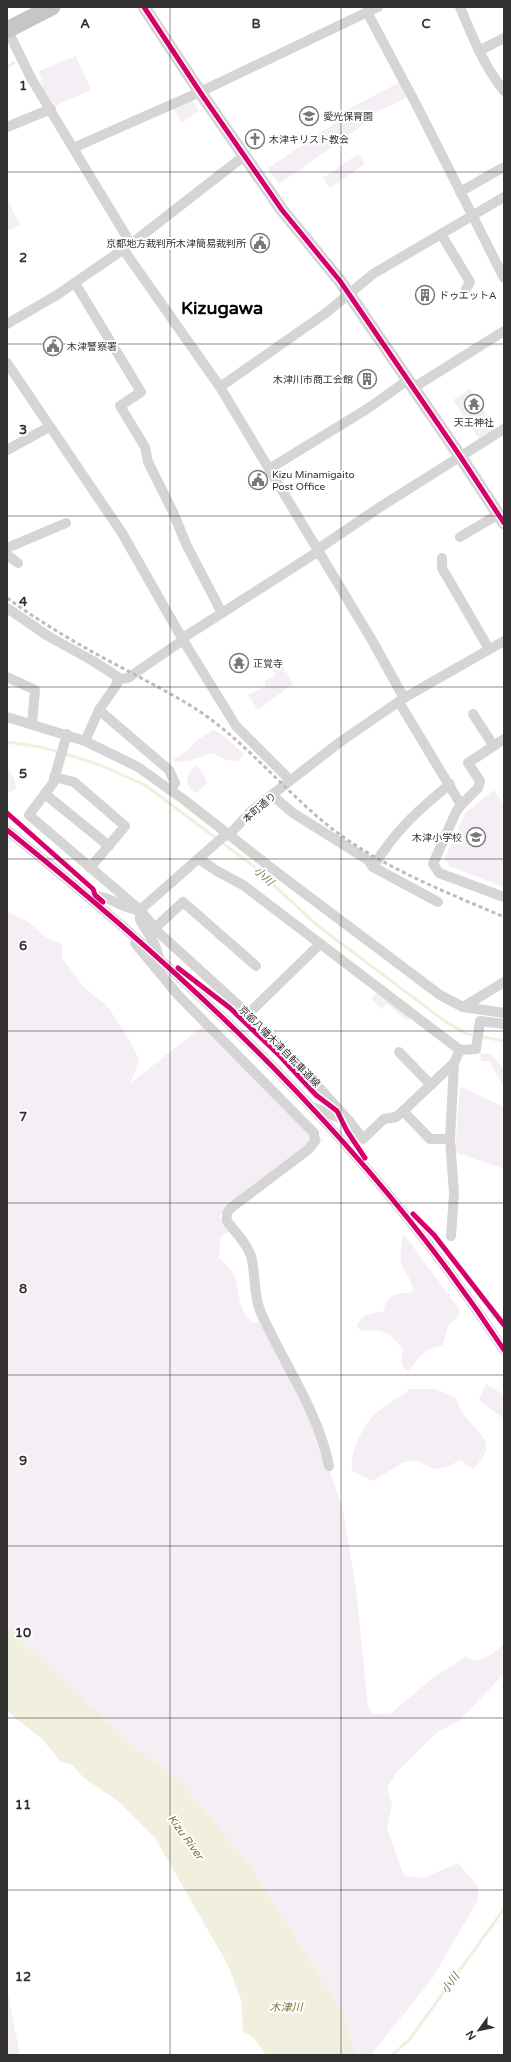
<svg xmlns="http://www.w3.org/2000/svg" width="511" height="2062" viewBox="0 0 511 2062" font-family="'Varela Round','Noto Sans JP',sans-serif">
<rect width="100%" height="100%" fill="#fff"/>
<g fill="#f5eef5">
<path d="M76,56l15,34 -37,16 -12,-19 1,-1 -3,-6 2,-1 -3,-8z"/>
<path d="M400,82l8,15 -43,21 2,4 -88,62 -11,-16 75,-50 -2,-5z"/>
<path d="M192,100l7,11 -17,12 -10,-15z"/>
<path d="M358,154l7,10 -35,24 -7,-10z"/>
<path d="M7,199l13,26 -13,6z"/>
<path d="M470,389l26,39 -17,11 -26,-39z"/>
<path d="M281,663l12,21 -35,26 -10,-15 18,-9 -2,-5 12,-6 -4,-7z"/>
<path d="M213,730l11,6 18,16 2,3 -6,6 -11,-1 -16,-7 -21,8 -15,1 -2,-2 17,-12 7,-8z"/>
<path d="M195,766l8,6 4,11 -10,10c-15,-5 -10,-19 -2,-27z"/>
<path d="M7,769l7,9 2,11 -9,4z"/>
<path d="M494,790l10,15v82l-55,-21 -4,-8 20,-45z"/>
<path d="M7,911l21,11 19,16 15,6v14l23,30 23,19 20,31 11,21 -8,24 74,-59 107,103 11,14 -104,75 10,15 -9,7 -1,20c23,19 15,25 23,50 1,5 7,10 11,15l9,-3 46,91 34,95 14,81 12,119 5,8h17l44,-37 32,-20 9,4 17,-7 12,-10v30l-45,47 -23,12 -40,40 -9,15 5,17 -5,24 17,47 20,2 34,-15 20,23v14l-46,79 -61,76h-14l-15,-43 -91,-146 -71,-85 -54,-41 -119,-113z"/>
<path d="M378,991l34,25 -4,5 -21,-17 -5,5 -11,-10z"/>
<path d="M480,1053l12,1 12,16v18l-15,-27h-8z"/>
<path d="M460,1086l44,21v62l-49,-17z"/>
<path d="M402,1232l58,78 -2,7 -10,8 -5,20 -11,3 -12,8 -12,15h-2l-5,-8 2,-14 -15,-16 -12,-3 -16,1 -3,-6c6,-12 16,-11 27,-14 2,-16 12,-18 26,-18l3,-3c-1,-11 -10,-18 -12,-29 -2,-11 3,-19 1,-29z"/>
<path d="M486,1384l18,11v24l-25,-19z"/>
<path d="M410,1389h25l20,8c3,6 5,14 10,19 18,23 34,27 8,53l-12,-9 -15,7 -13,2 -15,-8 -14,1 -31,19 -21,-10c-2,-18 8,-39 20,-54 10,-11 27,-19 38,-28z"/>
<path d="M7,1989l13,66h-13z"/>
</g>
<path fill="#f1efdd" d="M7,1627l119,113 54,41 71,85 91,146 15,43h-91l-12,-17 -11,-7 -2,-31 -13,-35 -73,-127 -37,-37 -34,-23 -13,-14 -10,-2 -19,-23 -35,-28z"/>
<g fill="none" stroke-linecap="round" stroke-linejoin="round">
<g stroke="#f1efdd" stroke-width="3">
<path d="M7,67l7,-4"/>
<path d="M7,742l34,5 25,7 34,11 45,20 107,80 66,61 128,96 21,12 37,7"/>
<path d="M392,2055l17,-15 95,-131"/>
</g>
<g stroke="#d5d5d5" stroke-width="10">
<path d="M460,7c12,29 24,59 44,84"/>
<path d="M367,12l50,94 87,172"/>
<path d="M7,29l24,49 42,70"/>
<path d="M479,51l25,-13"/>
<path d="M7,127l44,-18"/>
<path d="M460,192l42,-24"/>
<path d="M441,234l29,48 -4,7"/>
<path d="M131,244l-58,-96 127,-56 178,-85"/>
<path d="M123,249l97,138 153,255 31,56"/>
<path d="M75,283l66,109 -21,14 25,41 3,15 25,50 13,32 36,69"/>
<path d="M7,324l50,-29 74,-51 113,-88"/>
<path d="M7,363l115,170 61,107 -55,38 -10,1"/>
<path d="M220,387l106,-74 47,-39 131,-77"/>
<path d="M413,388l91,-57"/>
<path d="M7,450l42,-23"/>
<path d="M269,469l98,-60 41,-29"/>
<path d="M460,537l39,-23"/>
<path d="M7,548l59,-25"/>
<path d="M318,549l62,-42 124,-78"/>
<path d="M7,555l11,8"/>
<path d="M442,558v10l47,81"/>
<path d="M7,608l41,28 45,25 25,16 -1,7 -18,26 -14,31"/>
<path d="M7,677l28,13 -3,33"/>
<path d="M399,702l62,103"/>
<path d="M99,710l70,60 6,13 -5,7"/>
<path d="M473,714l20,31"/>
<path d="M7,717l78,24 53,26 45,32 100,78 157,118 23,12 41,6"/>
<path d="M67,734l-14,49 -24,32 111,95 18,22 90,82 52,52 50,56"/>
<path d="M504,739l-36,24 12,18 -2,7 -17,17 -5,7 -23,52 6,9 65,24"/>
<path d="M54,777l20,5 51,44 -35,42"/>
<path d="M290,780l-54,-54 -53,-86 3,-4 133,-85"/>
<path d="M45,794l64,52"/>
<path d="M272,795l21,18 75,47 5,7 65,35"/>
<path d="M7,830c189,152 363,316 497,520"/>
<path d="M199,859l18,12 26,14 217,165 16,-1 4,-28 24,3"/>
<path d="M373,867c22,-36 44,-56 77,-83"/>
<path d="M89,897c18,-5 32,13 51,13"/>
<path d="M155,928l28,-26 73,64"/>
<path d="M135,943l43,52 136,138 1,8 -6,8 -77,58c-5,4 -6,8 -5,14 8,11 20,22 24,35 5,19 2,39 10,57 23,51 57,98 68,153"/>
<path d="M160,960l-6,-17 -14,-23v-10l83,-73 7,-3 21,-23 89,-69 64,-44 100,-57"/>
<path d="M463,1007l41,-25"/>
<path d="M248,1014l72,-70"/>
<path d="M399,1052l32,33"/>
<path d="M315,1108l35,14 13,17 21,-20 12,-2 7,-6 51,-48"/>
<path d="M403,1111l27,28h20"/>
<path d="M451,1236l3,-43 -4,-54 4,-76 6,-13"/>
</g>
<path stroke="#d5d5d5" stroke-width="13" d="M144,7l56,85 82,118 58,71 120,175 44,67"/>
<path stroke="#c6c6c6" stroke-width="17" d="M7,30l45,-23"/>
<path stroke="#bdbdbd" stroke-width="3" stroke-dasharray="4 3" stroke-linecap="butt" d="M7,598c40,29 84,54 127,76 23,13 46,24 68,39 49,34 86,82 133,118 51,38 111,61 169,86"/>
<g stroke="#fff" stroke-width="8">
<g id="cycleway">
<path d="M144,7l56,85 82,118 58,71 120,175 44,67"/>
<path d="M7,813l86,76 2,6 8,7"/>
<path d="M7,830c189,152 363,316 497,520"/>
<path d="M178,968l52,40 49,47 37,40 21,16 10,20 18,27"/>
<path d="M413,1214l21,21 70,90"/>
</g>
</g>
<use href="#cycleway" stroke="#d6006c" stroke-width="5"/>
</g>
<path fill="none" stroke="#313131" stroke-width="1" stroke-opacity="0.55" d="M170,7v2048M341,7v2048M7,172h497M7,344h497M7,516h497M7,687h497M7,859h497M7,1031h497M7,1203h497M7,1375h497M7,1546h497M7,1718h497M7,1890h497"/>
<defs>
<g id="school-ring" transform="scale(1)"><circle r="9.5" fill="#fff" stroke="#797979" stroke-width="1.5"/><path d="M0-5L7-2L0 1L-7-2ZM-4 1L0 2.5L4 1V4Q0 6-4 4Z" fill="#797979"/></g>
<g id="church-ring" transform="scale(1)"><circle r="9.5" fill="#fff" stroke="#797979" stroke-width="1.5"/><path d="M-1.2-6h2.4v3.5h3.3v2.4h-3.3V6h-2.4V-.1h-3.3v-2.4h3.3Z" fill="#797979"/></g>
<g id="civic-ring" transform="scale(1)"><circle r="9.5" fill="#fff" stroke="#797979" stroke-width="1.5"/><path d="M-.6-6.5H3V-4.5H.6V-3L4-1V1h2V6H-6V1h2V-1L-.6-3ZM-1.2 2.5V6h2.4V2.5Z" fill="#797979"/></g>
<g id="building-ring" transform="scale(1)"><circle r="9.5" fill="#fff" stroke="#797979" stroke-width="1.5"/><path d="M-4-6H4V6H1V3H-1V6H-4ZM-2.5-4.3h1.7v1.8h-1.7ZM.8-4.3h1.7v1.8H.8ZM-2.5-1h1.7V.8h-1.7ZM.8-1h1.7V.8H.8Z" fill="#797979"/></g>
<g id="temple-ring" transform="scale(1)"><circle r="9.5" fill="#fff" stroke="#797979" stroke-width="1.5"/><path d="M0-6L5-2H3V0L6.5 2.5H4V6H1.5V3h-3V6H-4V2.5H-6.5L-3 0V-2H-5Z" fill="#797979"/></g>
</defs>
<g fill-rule="evenodd">
<use href="#school-ring" x="309" y="116"/>
<use href="#church-ring" x="255" y="139"/>
<use href="#civic-ring" x="260" y="243"/>
<use href="#building-ring" x="425" y="295"/>
<use href="#civic-ring" x="53" y="346"/>
<use href="#building-ring" x="367" y="379"/>
<use href="#temple-ring" x="474" y="404"/>
<use href="#civic-ring" x="258" y="480"/>
<use href="#temple-ring" x="239" y="663"/>
<use href="#school-ring" x="476" y="837"/>
</g>
<g text-anchor="middle" stroke-width="4" stroke-linejoin="round" paint-order="stroke">
<g font-size="10" fill="#313131" stroke="#fff" text-anchor="start">
<text x="323" y="120">愛光保育園</text>
<text x="269" y="143">木津キリスト教会</text>
<text x="246" y="247" text-anchor="end">京都地方裁判所木津簡易裁判所</text>
<text x="439" y="299">ドゥエットA</text>
<text x="67" y="350">木津警察署</text>
<text x="353" y="383" text-anchor="end">木津川市商工会館</text>
<text x="474" y="426" text-anchor="middle">天王神社</text>
<text x="272" y="478">Kizu Minamigaito<tspan x="272" dy="12">Post Office</tspan></text>
<text x="253" y="667">正覚寺</text>
<text x="462" y="841" text-anchor="end">木津小学校</text>
</g>
<g font-size="10" fill="#313131" stroke="#fff">
<text transform="translate(259 807) rotate(-41)" y="4">本町通り</text>
<text transform="translate(280 1046) rotate(45)" y="4">京都八幡木津自転車道線</text>
</g>
<g font-size="11" font-style="italic" fill="#7b743c" stroke="#fff">
<text transform="translate(264 876) rotate(42)" y="4">小川</text>
<text transform="translate(186 1837) rotate(54)" y="4">Kizu River</text>
<text transform="translate(450 1983) rotate(-54)" y="4">小川</text>
<text x="286" y="2011">木津川</text>
</g>
<g font-size="18" font-weight="bold" fill="#000" stroke="#fff">
<text x="222" y="314">Kizugawa</text>
</g>
</g>
<g font-size="13" text-anchor="middle" font-weight="bold" fill="#313131" stroke="#fff" stroke-width="4" stroke-linejoin="round" paint-order="stroke">
<text x="85" y="28">A</text>
<text x="256" y="28">B</text>
<text x="426" y="28">C</text>
<text x="23" y="90">1</text>
<text x="23" y="262">2</text>
<text x="23" y="434">3</text>
<text x="23" y="606">4</text>
<text x="23" y="778">5</text>
<text x="23" y="950">6</text>
<text x="23" y="1121">7</text>
<text x="23" y="1293">8</text>
<text x="23" y="1465">9</text>
<text x="23" y="1637">10</text>
<text x="23" y="1809">11</text>
<text x="23" y="1981">12</text>
</g>
<rect width="511" height="2062" fill="none" stroke="#313131" stroke-width="16"/>
<g transform="translate(479 2030) rotate(237)" stroke="#ffffff" stroke-width="3" paint-order="stroke">
<path d="M0-3L7 15L0 10L-7 15Z" fill="#313131"/>
<text y="-6" font-size="11" font-weight="bold" text-anchor="middle" fill="#313131">N</text>
</g>
</svg>
